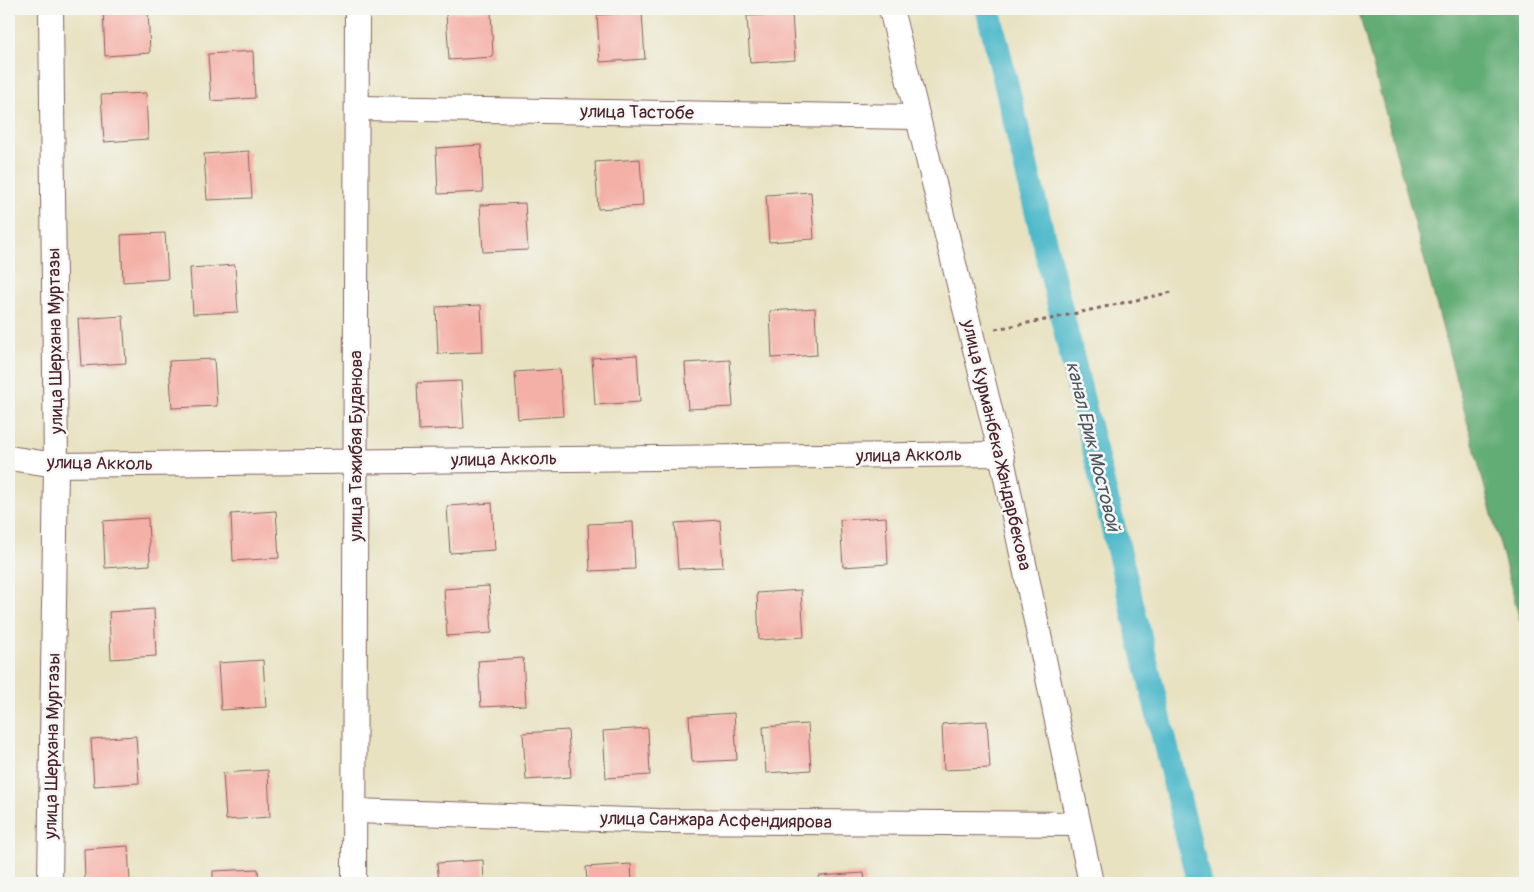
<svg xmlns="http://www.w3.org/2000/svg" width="1534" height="892" viewBox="0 0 1534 892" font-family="Pangolin,sans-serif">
<rect width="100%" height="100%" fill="#f6f6f2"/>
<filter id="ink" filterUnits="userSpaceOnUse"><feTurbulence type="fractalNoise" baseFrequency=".02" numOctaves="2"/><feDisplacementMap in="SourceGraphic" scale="10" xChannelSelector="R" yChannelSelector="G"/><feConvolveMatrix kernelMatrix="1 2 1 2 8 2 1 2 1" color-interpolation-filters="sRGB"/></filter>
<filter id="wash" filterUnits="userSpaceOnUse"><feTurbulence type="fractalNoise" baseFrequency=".0096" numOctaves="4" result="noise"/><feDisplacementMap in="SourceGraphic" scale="20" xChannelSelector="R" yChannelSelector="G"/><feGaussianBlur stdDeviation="1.12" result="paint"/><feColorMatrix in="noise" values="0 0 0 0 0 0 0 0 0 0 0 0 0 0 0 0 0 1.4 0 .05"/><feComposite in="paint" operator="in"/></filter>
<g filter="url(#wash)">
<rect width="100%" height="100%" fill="#e8e2c1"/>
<path fill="#62ac75" stroke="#566650" d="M1358,9h167v630z"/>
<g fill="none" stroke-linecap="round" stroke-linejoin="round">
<path stroke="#4cb8c9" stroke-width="25" d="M988,9l211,874"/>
</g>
<g id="blocks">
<g fill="#f4afa6">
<path d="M103,9h45l2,44 -45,3z"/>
<path d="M491,10l2,47 -44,3 -3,-47z"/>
<path d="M642,12l3,47 -45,3 -3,-47z"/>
<path d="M792,13l3,47 -45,3 -3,-47z"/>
<path d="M253,51l2,47 -44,3 -3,-47z"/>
<path d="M146,93l2,46 -44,3 -3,-47z"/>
<path d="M481,145l2,47 -45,2 -2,-46z"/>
<path d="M249,151l3,47 -45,2 -3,-46z"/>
<path d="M640,159l3,47 -45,3 -3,-47z"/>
<path d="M811,192l3,47 -45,3 -3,-47z"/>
<path d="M525,203l3,47 -45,2 -3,-47z"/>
<path d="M165,233l3,46 -45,3 -2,-47z"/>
<path d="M235,265l3,47 -45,2 -3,-46z"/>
<path d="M481,305l2,47 -45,2 -2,-47z"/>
<path d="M815,308l2,47 -45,3 -2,-47z"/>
<path d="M123,316l3,47 -45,3 -3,-47z"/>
<path d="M637,355l3,47 -45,3 -3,-47z"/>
<path d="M214,359l3,47 -45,2 -3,-47z"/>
<path d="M730,360l3,47 -45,2 -3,-46z"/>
<path d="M560,369l3,47 -45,3 -3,-47z"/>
<path d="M461,381l3,47 -45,2 -2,-47z"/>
<path d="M492,503l3,47 -45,3 -3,-47z"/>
<path d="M276,511l3,47 -46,3 -2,-47z"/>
<path d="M886,517l2,47 -45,3 -3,-47z"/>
<path d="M148,518l2,47 -45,3 -2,-47z"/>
<path d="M720,520l3,47 -45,2 -3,-46z"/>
<path d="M633,522l2,47 -45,2 -2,-47z"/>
<path d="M489,586l3,47 -45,3 -3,-47z"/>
<path d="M801,590l3,47 -45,3 -2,-47z"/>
<path d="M154,609l2,47 -45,3 -2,-47z"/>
<path d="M523,658l3,47 -45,2 -3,-46z"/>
<path d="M263,660l3,47 -45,3 -3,-47z"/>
<path d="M734,713l3,47 -45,2 -3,-46z"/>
<path d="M987,721l3,47 -46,2 -2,-46z"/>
<path d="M808,724l3,46 -45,3 -3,-46z"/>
<path d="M648,728l2,47 -44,3 -3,-47z"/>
<path d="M568,730l3,47 -45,3 -3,-47z"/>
<path d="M136,736l3,47 -45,3 -3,-47z"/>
<path d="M268,770l2,47 -44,3 -3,-47z"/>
<path d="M128,846l2,37h-45l-1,-34z"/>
<path d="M483,860l1,23h-45l-2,-20z"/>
<path d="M631,864l1,19h-45l-1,-16z"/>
<path d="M258,869l1,14h-46v-12z"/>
<path d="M864,873l1,10h-45l-1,-7z"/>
</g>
</g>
</g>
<g filter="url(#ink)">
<use href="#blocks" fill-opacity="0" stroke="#816360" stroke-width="1"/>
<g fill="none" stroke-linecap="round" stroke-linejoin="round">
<g stroke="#816360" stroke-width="26">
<g id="street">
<path d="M891,9l110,445 90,429"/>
<path d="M358,108l559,9"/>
<path d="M9,458l47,7 945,-11"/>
<path d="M355,811l304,10 419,3"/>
<path d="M50,883l6,-418 -5,-456"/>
<path d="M354,883l3,-874"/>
</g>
</g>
<path stroke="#816360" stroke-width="3" stroke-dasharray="4 4" stroke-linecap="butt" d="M995,329l55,-10 122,-27"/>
<use href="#street" stroke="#fff" stroke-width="24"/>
</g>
</g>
<g text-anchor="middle" stroke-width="5" stroke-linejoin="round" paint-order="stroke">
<g font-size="18" fill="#4a1f2b" stroke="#f6f6f2">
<text transform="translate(637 112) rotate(1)" y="6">улица Тастобе</text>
<text transform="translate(55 341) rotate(-91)" y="6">улица Шерхана Муртазы</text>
<text transform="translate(997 445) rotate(77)" y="6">улица Курманбека Жандарбекова</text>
<text transform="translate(356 446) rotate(-90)" y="6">улица Тажибая Буданова</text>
<text transform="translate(909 455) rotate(-1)" y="6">улица Акколь</text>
<text transform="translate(504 459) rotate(-1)" y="6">улица Акколь</text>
<text transform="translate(100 463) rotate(1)" y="6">улица Акколь</text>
<text transform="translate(52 746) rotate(-89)" y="6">улица Шерхана Муртазы</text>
<text transform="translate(716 820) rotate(1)" y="6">улица Санжара Асфендиярова</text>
</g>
<g font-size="19" font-style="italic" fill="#4b5562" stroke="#f6f6f2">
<text transform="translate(1094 446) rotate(76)" y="7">канал Ерик Мостовой</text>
</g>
</g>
<rect width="1534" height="892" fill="none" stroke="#f6f6f2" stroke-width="30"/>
</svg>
